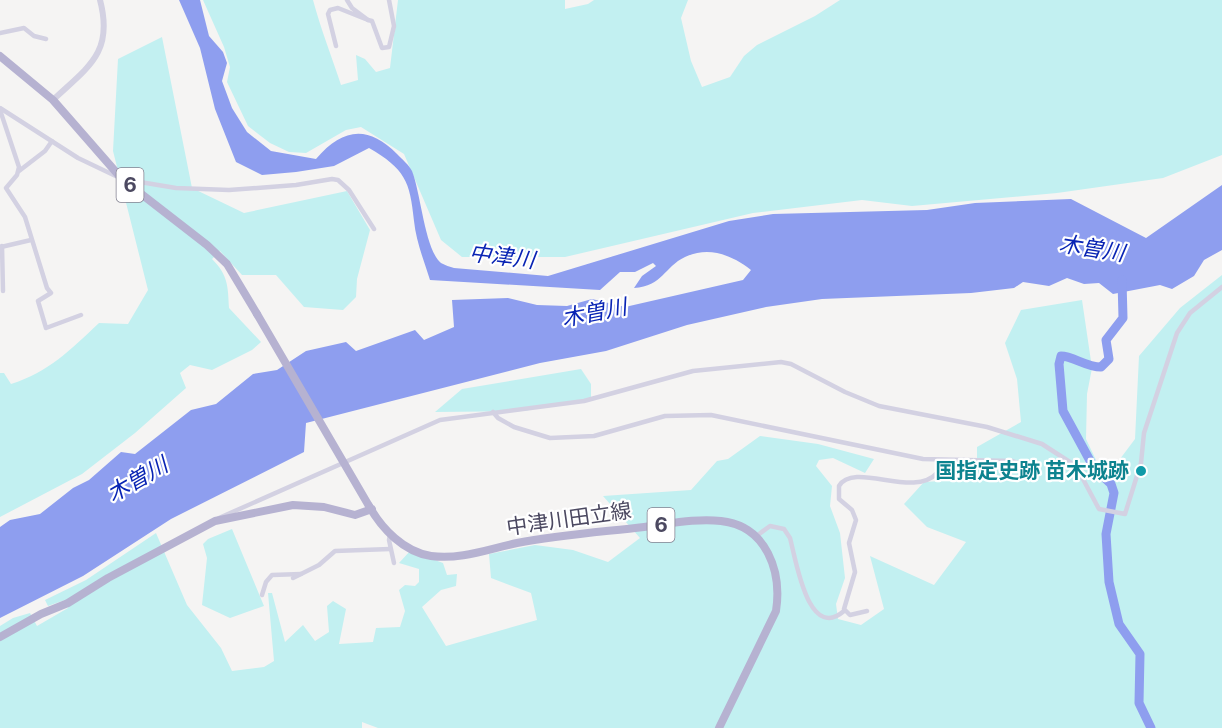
<svg xmlns="http://www.w3.org/2000/svg" width="1222" height="728" viewBox="0 0 1222 728" font-family="'Public Sans','Noto Sans JP',sans-serif">
<rect width="100%" height="100%" fill="#f5f4f3"/>
<g fill="#c2f0f1">
<path d="M203,0h110c8,30 19,57 28,85l17,-5 -2,-25 9,4 11,13 14,-4 8,-68h167v9l23,-5 6,-4h94l-7,18 10,43 11,26 28,-10 14,-21 13,-11 58,-29 25,-16h382v155l-59,23 -106,15 -145,13 -50,-6 -109,13 -188,44h-103l-21,-17 -37,-86 -43,-27 -15,3 -40,23 -17,-1 -19,-9 -22,-17 -21,-44 3,-15 -6,-20z"/>
<path d="M162,37l30,151 52,25 103,-22 23,39 -13,49 -1,18 -13,13 -39,-3 -28,-32h-34l-22,-24 -8,8c16,16 16,27 17,49l32,34 -9,8 -40,20 -22,-5 -10,8 6,15 -51,45 -53,41 -82,43v-144h4l7,11c38,-12 59,-34 88,-61l29,1 20,-34 -35,-139 5,-92z"/>
<path d="M1222,275v453h-844l-16,-6v6h-362v-102l13,-8 17,-5 7,13 31,-18 -3,-8 -17,6 -3,-6 41,-20 70,-47 31,72 34,43 11,23 32,-4 10,-6 -6,-68h4l13,49 18,-17 12,16 14,-9 -2,-26 6,-5 13,8 -7,35 34,-2 3,-14 24,-1 5,-16 -6,-21 6,-5 10,1 4,-4v-13l-20,-6 11,-12 33,12 4,12 10,-1 -1,12 -15,4 -19,17 24,39 91,-26 -6,-27 -40,-15 -2,-24 46,-9 38,5 35,12 32,-24 -37,-42 88,-6 26,-29 11,-2 32,-23 58,8 56,15 -9,14 -32,-15 -14,2 -3,6 16,20 -2,20 10,27 5,45 -9,26 2,15 23,6 23,-16 -14,-53 64,29 32,-43 -39,-15 -23,-23 20,-22 53,-3v-32l44,-25 -4,-43 -12,-36 16,-33 61,-10 10,68 -5,26 -1,45 19,40 30,-40 4,-83 41,-48z"/>
<path d="M581,369l10,15v14l-67,13 -89,1 27,-23z"/>
<path d="M232,529l32,77 -34,12 -28,-13 5,-47 -4,-14 5,-5z"/>
</g>
<path fill="#8e9eef" d="M179,0h21l9,36 14,16 4,11 -5,18 10,27 15,24 24,19 45,8c26,-30 51,-35 81,-5 5,5 12,11 15,17 9,23 13,79 29,92 4,2 9,4 13,5l94,8 181,-55 44,-7 154,-4 48,-7 96,-4 75,39 76,-53v65l-18,10 -10,16 -22,13 -12,-4 -47,9 -14,-11 -15,1 -17,-6 -18,8 -26,-4 -9,6 -43,5 -149,6 -56,8 -79,18 -81,26 -66,12 -234,60 -2,29 -133,67 -88,57 -83,42v-91l10,-7 30,-6 33,-26 16,-8 32,-28 14,2 56,-44 25,-6 37,-30 24,-4 29,-19 40,-9 10,9 59,-21 9,10 30,-13 -2,-27 56,-2 29,7 30,1 25,-7 33,8 118,-27 8,-10c-19,-15 -42,-24 -66,-13 -21,10 -22,29 -51,31l8,-12 14,-10 -3,-3 -18,9h-15l-20,18 -170,-10c-6,-19 -14,-39 -16,-59 -4,-40 -9,-52 -45,-73l-35,18 -38,6 -34,3 -26,-13 -21,-53 -15,-61z"/>
<g fill="none" stroke-linecap="round" stroke-linejoin="round">
<path stroke="#8e9eef" stroke-width="9" d="M1122,280l1,38 -17,22 3,19 -8,8c-15,0 -28,-11 -40,-11l-2,8 4,47 31,57 17,16 3,9 -8,41 3,48 10,42 21,30 -1,49 12,25"/>
<g stroke="#d3d1e2" stroke-width="4.5">
<path d="M368,20l4,1 10,27 7,-1 5,-21 -5,-26"/>
<path d="M0,33l24,-5 10,8 12,3"/>
<path d="M336,46l-8,-32 2,-4 8,-2 30,12 -16,-12 -5,-8"/>
<path d="M0,108l78,50 44,21 54,9 53,2 67,-5 36,-6 6,1 11,10 25,39"/>
<path d="M0,110l19,57 -2,8 -11,13 19,29 22,71 4,5 -13,8 8,27 35,-13"/>
<path d="M19,171l26,-20 7,-10"/>
<path d="M2,246l1,45"/>
<path d="M1,247l30,-7"/>
<path d="M493,412l5,6 16,9 36,11 44,-2 71,-20 46,-1 212,44 89,2 27,9"/>
<path d="M219,518l221,-98 144,-19 109,-30 88,-9 10,2 54,28 34,14 108,21 55,17 34,22 23,43 26,5 16,-51 3,-30 33,-100 13,-20 32,-26"/>
<path d="M390,534l-1,6 5,23"/>
<path d="M755,537l15,-11 14,3 6,9c6,22 18,104 54,73"/>
<path d="M293,578l26,-13 16,-14 55,-2"/>
<path d="M262,595l4,-13 6,-7 29,-1"/>
<path d="M867,611l-17,4 -6,-6 11,-37 -6,-29 7,-23 -4,-10 -13,-11v-13c15,-25 75,13 98,-13l3,-12"/>
</g>
<path stroke="#d3d1e2" stroke-width="6" d="M53,100c35,-33 61,-47 47,-100"/>
<g stroke="#b6b2d1" stroke-width="8">
<path d="M0,56l53,44 69,79 85,66 20,19 30,50"/>
<path d="M369,506c13,23 35,46 62,50 30,4 57,-7 86,-13 42,-8 84,-11 127,-16 25,-3 52,-9 77,-6 46,5 61,51 55,90l-57,117"/>
<path d="M0,637l41,-23 27,-11 40,-25 107,-57 78,-16 31,2 31,8 17,-6"/>
</g>
<path stroke="#b6b2d1" stroke-width="8" d="M257,314l112,192"/>
</g>
<circle fill="#0f9aa8" stroke="#fff" stroke-width="2" cx="1141" cy="471" r="6"/>
<g text-anchor="middle" stroke-width="4.5" stroke-linejoin="round" paint-order="stroke">
<g fill="#fff" stroke="#828090" stroke-width="1.5">
<rect x="116.5" y="168" width="27" height="34" rx="4.5"/>
<rect x="647.5" y="508" width="27" height="34" rx="4.5"/>
</g>
<g font-size="20" font-weight="bold" fill="#4c4961">
<text x="130" y="192">6</text>
<text x="661" y="532">6</text>
</g>
<g font-size="21" font-weight="bold" fill="#0d838f" stroke="#fff" text-anchor="end">
<text x="1129" y="478">国指定史跡 苗木城跡</text>
</g>
<g font-size="21" fill="#4c4961" stroke="#fff">
<text transform="translate(569 519) rotate(-8)" y="7">中津川田立線</text>
</g>
<g font-size="22" font-style="italic" fill="#0924b4" stroke="#fff">
<text transform="translate(1092 248) rotate(9)" y="8">木曽川</text>
<text transform="translate(502 256) rotate(7)" y="8">中津川</text>
<text transform="translate(594 312) rotate(-11)" y="8">木曽川</text>
<text transform="translate(137 479) rotate(-30)" y="8">木曽川</text>
</g>
</g>
</svg>
